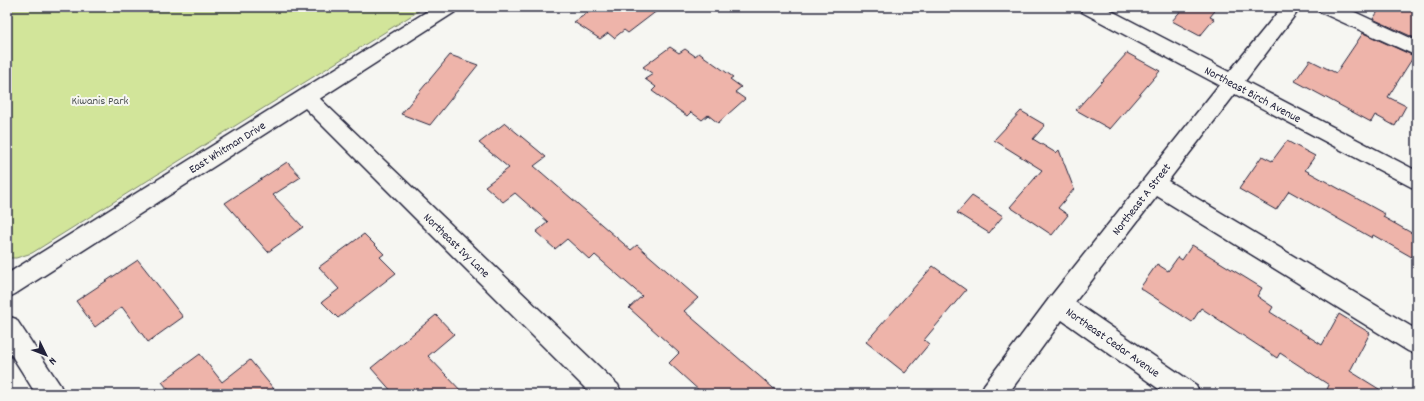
<svg xmlns="http://www.w3.org/2000/svg" width="1424" height="401" viewBox="0 0 1424 401" font-family="Dekko,sans-serif">
<rect width="100%" height="100%" fill="#f6f6f2"/>
<filter id="ink" filterUnits="userSpaceOnUse"><feTurbulence type="fractalNoise" baseFrequency=".025" numOctaves="2"/><feDisplacementMap in="SourceGraphic" scale="8" xChannelSelector="R" yChannelSelector="G"/><feConvolveMatrix kernelMatrix="1 2 1 2 8 2 1 2 1" color-interpolation-filters="sRGB"/></filter>
<g filter="url(#ink)">
<path fill="#d2e59a" stroke="#7a846a" d="M7,7h418l-393,246 -16,5h-9z"/>
<g fill="#eeb4aa" stroke="#22223b">
<path d="M596,7h66l-34,26 -4,-3 -10,8 -6,-5 -8,6 -26,-17z"/>
<path d="M1184,7h34l-8,10 4,2 -14,17 -28,-15z"/>
<path d="M1381,7h36v32l-44,-20z"/>
<path d="M1363,33l51,23 -26,41 18,9 -11,20 -20,-11 -4,7 -76,-41 15,-21 26,13z"/>
<path d="M670,47l9,6 6,-4 10,7 4,-3 34,24 -3,2 11,8 -6,5 10,7 -27,24 -10,-8 -6,5 -11,-8 -4,4 -35,-25 4,-4 -11,-8 8,-5 -10,-7z"/>
<path d="M1127,53l33,18 -50,58 -34,-19z"/>
<path d="M450,55l28,10 -48,60 -29,-11z"/>
<path d="M1021,111l24,14 -12,14 23,14 3,-3 15,39 -16,19 10,7 -16,20 -42,-28 32,-37 -48,-30z"/>
<path d="M505,123l41,34 -12,9 97,84 6,-5 61,53 -14,13 96,83h-77l-34,-31 10,-10 -50,-45 13,-12 -47,-41 -5,5 -23,-21 -12,10 -19,-17 12,-10 -33,-29 -12,9 -18,-16 24,-18 -30,-25z"/>
<path d="M1287,141l28,15 -10,14 80,44 -2,3 34,19v24l-44,-25 -1,3 -83,-47 -13,19 -37,-21 23,-33 10,5z"/>
<path d="M287,162l14,15 -28,18 30,32 -35,25 -43,-49z"/>
<path d="M972,196l31,20 -14,17 -32,-20z"/>
<path d="M364,234l20,20 -4,3 16,16 -58,45 -16,-16 17,-13 -20,-22z"/>
<path d="M1192,245l70,43 -5,8 16,11 -3,5 52,33 17,-31 31,19 -20,38 37,23h-62l4,-9 -49,-32 -3,5 -76,-50 -9,14 -52,-34 17,-24 11,7 10,-14 4,3z"/>
<path d="M138,260l45,57 -35,25 -26,-35 -27,20 -19,-26z"/>
<path d="M933,266l33,24 -42,50 5,4 -24,29 -39,-31z"/>
<path d="M436,315l18,19 -26,22 36,38h-70l-23,-26z"/>
<path d="M200,354l22,28 28,-22 28,34h-106l-10,-12z"/>
</g>
<g fill="none" stroke-linecap="round" stroke-linejoin="round">
<g stroke="#22223b" stroke-width="3">
<g id="minor">
<path d="M1080,7h24l125,65 53,-65h19l-56,74 172,90v19l-182,-96 -67,87 249,149v25l-9,-4 -251,-155 -82,106 121,83 4,9h-34l-104,-74 -54,74h-28l4,-9 67,-89 168,-211 -137,-73z"/>
<path d="M1318,7h26l73,34v15l-97,-44z"/>
<path d="M306,89l7,3 305,293 4,9h-31l-292,-292 -3,-5 3,-5z"/>
<path d="M7,316l9,3 44,66 4,9h-28l-29,-46z"/>
</g>
</g>
<g stroke="#22223b" stroke-width="3">
<path id="major" d="M434,7h23l-2,5 -440,282 -8,4v-24z"/>
</g>
<use href="#minor" fill="#f6f6f2" fill-rule="evenodd"/>
<use href="#major" fill="#f6f6f2" fill-rule="evenodd"/>
</g>
</g>
<g text-anchor="middle" stroke-width="4" stroke-linejoin="round" paint-order="stroke">
<g font-size="12" fill="#22223b" stroke="#f6f6f2">
<text transform="translate(1253 94) rotate(28)" y="4">Northeast Birch Avenue</text>
<text transform="translate(227 147) rotate(-32)" y="4">East Whitman Drive</text>
<text transform="translate(1141 199) rotate(-52)" y="4">Northeast A Street</text>
<text transform="translate(457 245) rotate(44)" y="4">Northeast Ivy Lane</text>
<text transform="translate(1113 342) rotate(35)" y="4">Northeast Cedar Avenue</text>
</g>
<g font-size="12" fill="#4e5353" stroke="#f6f6f2">
<text x="100" y="104">Kiwanis Park</text>
</g>
</g>
<rect width="1424" height="401" fill="none" stroke="#f6f6f2" stroke-width="24"/>
<rect x="12" y="12" width="1400" height="377" fill="none" stroke="#22223b" stroke-width="1.5" filter="url(#ink)"/>
<g transform="translate(46 355) rotate(133)" stroke="#f6f6f2" stroke-width="3" paint-order="stroke">
<path d="M0-3L7 15L0 10L-7 15Z" fill="#22223b"/>
<text y="-6" font-size="11" font-weight="bold" text-anchor="middle" fill="#22223b">N</text>
</g>
</svg>
